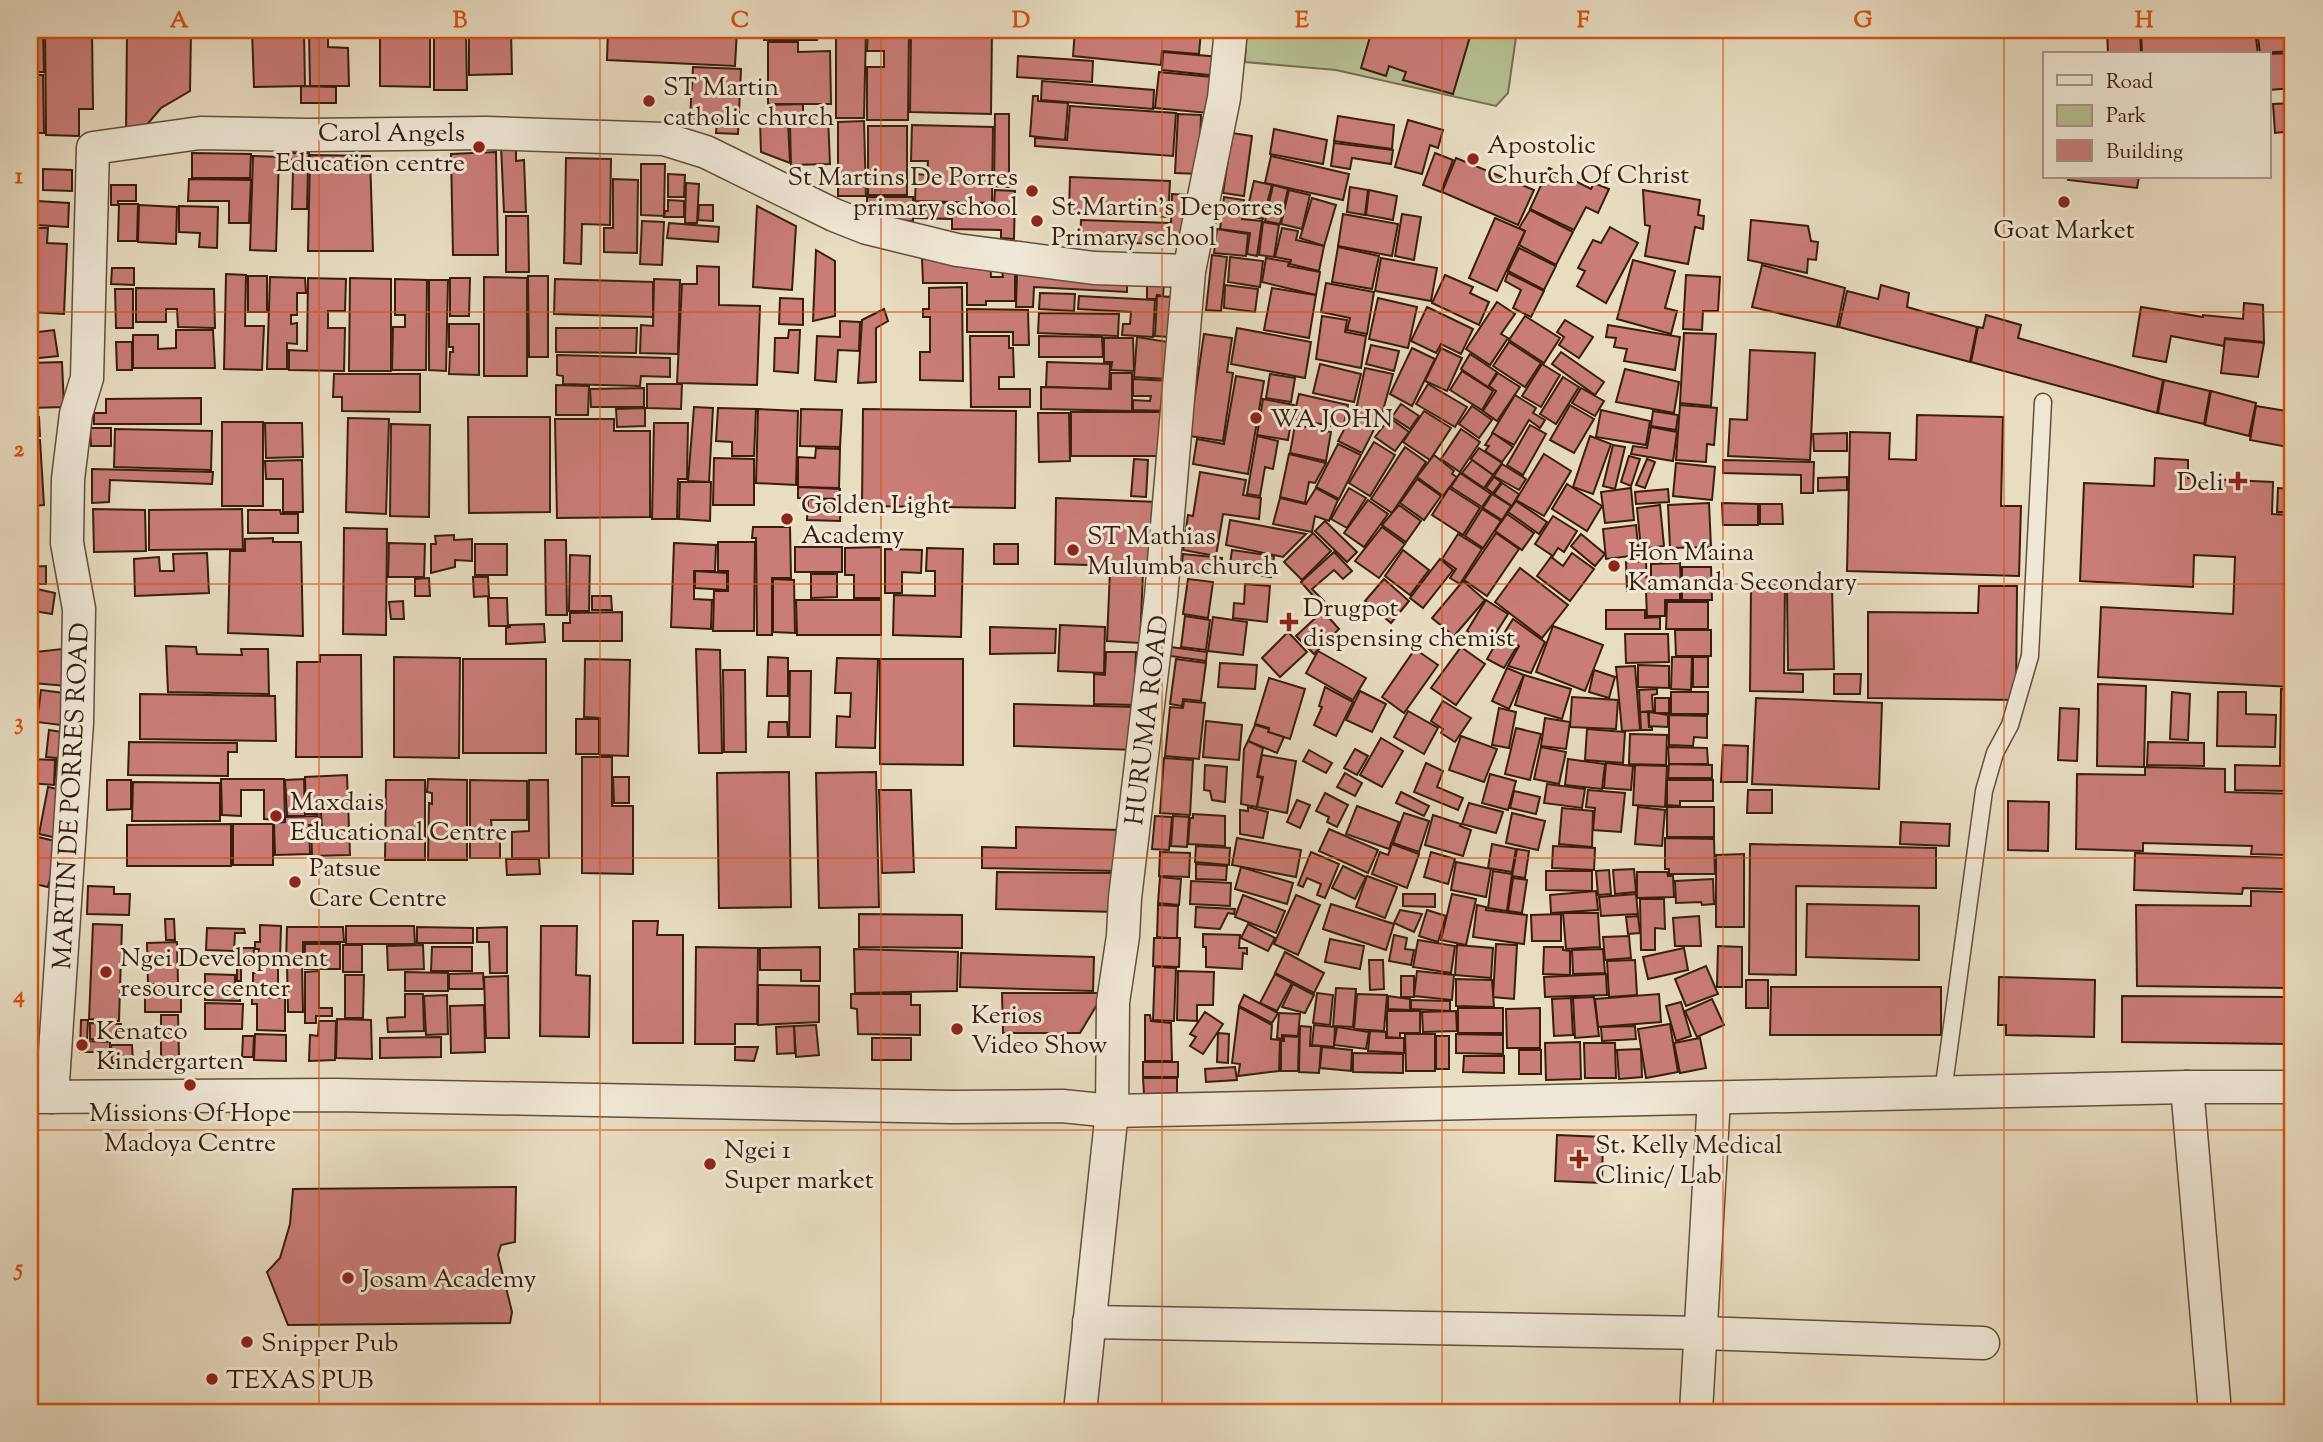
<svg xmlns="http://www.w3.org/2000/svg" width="2323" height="1442" viewBox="0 0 2323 1442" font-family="'Sorts Mill Goudy',serif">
<rect width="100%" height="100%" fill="#e8dcc1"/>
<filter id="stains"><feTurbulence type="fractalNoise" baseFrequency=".00286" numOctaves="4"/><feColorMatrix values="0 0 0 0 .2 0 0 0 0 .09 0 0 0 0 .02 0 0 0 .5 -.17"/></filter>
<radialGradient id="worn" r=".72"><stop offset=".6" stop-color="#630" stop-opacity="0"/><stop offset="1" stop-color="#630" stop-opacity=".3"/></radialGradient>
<path fill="#b7c092" stroke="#786f50" stroke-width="2" d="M1247,30h270l-9,63 -12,13 -160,-36 -91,-8z"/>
<g fill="#c97c78" stroke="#381e0d" stroke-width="2">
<path d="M30,30h13l1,42h-14z"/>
<path d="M45,30h47l1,79h-14v27l-33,-1z"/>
<path d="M127,30h64l-1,61 -29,17 -22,26h-13z"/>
<path d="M252,30h52l1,56 -51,1z"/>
<path d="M309,30h19v17l20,1 1,38h-39z"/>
<path d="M380,30h50v57l-50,-1z"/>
<path d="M434,30h32l1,60h-33z"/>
<path d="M469,30h42l1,44 -43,1z"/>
<path d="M608,30h129l-2,36 -128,-6z"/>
<path d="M764,30h52l1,10h-53z"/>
<path d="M836,30h30l-2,88h-28z"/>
<path d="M868,30h41l-1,90h-41v-53h17v-16h-17z"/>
<path d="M911,30h81l-1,84 -81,-2z"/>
<path d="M1075,30l126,1 -2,23 -37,-3 -1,14 -88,-9z"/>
<path d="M1372,30h100l-19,64 -50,-14 3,-8 -17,-6 -3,10 -25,-8z"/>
<path d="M2107,30h33l1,24h-33z"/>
<path d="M2141,30h114l3,24h-116z"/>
<path d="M2257,30h34l2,21 -33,2z"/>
<path d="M768,42h30v10l32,-1 1,53h-63z"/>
<path d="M1163,52l57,5 -2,19 -56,-6z"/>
<path d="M2293,53v35l-24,2v-36h-3z"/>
<path d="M1018,56l75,5 -1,21 -75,-5z"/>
<path d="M693,67l48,2 -3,65 -22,-1 1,-13 -27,-2z"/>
<path d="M1159,72l53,5 -4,36 -53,-5z"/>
<path d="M30,75h13l1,58h-14z"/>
<path d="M1042,81l112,9 -1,19 -112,-9z"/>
<path d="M301,86l35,1v16h-35z"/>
<path d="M1033,96h5v5l30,2 -3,37 -35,-4z"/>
<path d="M2293,103v28l-18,2 -2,-29z"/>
<path d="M803,104v15l-33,1v-15z"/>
<path d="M1070,106l106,7 -3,43 -138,-10v-8l32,2z"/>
<path d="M995,114h14v73l-15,-1z"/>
<path d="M1178,114l23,1 -2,59 -24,-1z"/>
<path d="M828,116l2,48 -39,1 -1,-39 15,-1 -1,-8z"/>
<path d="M1338,116l56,9 -2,24 -58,-8z"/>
<path d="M1408,120l35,10 -5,18 -8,-3 -8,29 -27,-7z"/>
<path d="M864,121l2,75h-28v-74z"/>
<path d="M760,122h28l2,41 -29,-11z"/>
<path d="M912,125l81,2 -1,76 -77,-2 1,-27 11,1 1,-14h-17z"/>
<rect x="868" y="126" width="39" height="69"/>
<path d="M1274,129l53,11 -4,24 -53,-10z"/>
<path d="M1232,133l20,3 -8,60 -21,-3z"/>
<path d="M1334,143l59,7 -2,14 -39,-6 -2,11 -19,-3z"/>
<path d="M501,146h15v15l8,-1 2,52h-22z"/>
<path d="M496,152l2,103h-45l-2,-101z"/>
<path d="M192,153l59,1 -1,24h-58z"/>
<path d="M291,153h18l-1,15 -17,-1z"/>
<path d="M1435,153l18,7 -12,32 -18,-7z"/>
<path d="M310,155l60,1 3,95h-65z"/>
<path d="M253,156l26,1 -3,94 -26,-1z"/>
<path d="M1271,156l78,18 -6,26 -78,-17z"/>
<path d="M566,158l45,1 -1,66 -28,-1 -1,40 -17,-1z"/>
<path d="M1456,158l78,32 -16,35 -76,-33z"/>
<path d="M641,164h24l-1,52 -23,-1z"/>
<path d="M1549,168l42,21 3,-6 15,6 -11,24 -12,-6 -12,23 -44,-21z"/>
<path d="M43,169l29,1v21l-29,-1z"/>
<path d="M293,169h15l-1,40h-15z"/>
<path d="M668,174l17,1 -1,22h-16z"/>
<path d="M1070,177l100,4 -2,36 -99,-5z"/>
<path d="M2069,177h70l-2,11 -69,-8z"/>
<path d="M189,179l62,1 -2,43h-20v-22h-41z"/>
<path d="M613,179l25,1 -1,73 -33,-1v-24h9z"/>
<path d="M1254,181l18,4 -9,34 -17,-4z"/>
<path d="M686,183l13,1 -2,39h-12z"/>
<path d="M111,185h25v16h-18v4h-7z"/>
<path d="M1273,185l15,4 -8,35 -15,-3z"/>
<path d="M1350,187l18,3 -3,25 -18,-3z"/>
<path d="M995,190l20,1 -1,48 -13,-1v-8l-49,-1v-25h42z"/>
<path d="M1289,190l21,5 -8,34 -21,-5z"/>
<path d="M1369,190l28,6 -4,24 -27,-5z"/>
<path d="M1643,190l57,10 -2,15 6,1 -1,13 -8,-2 -7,37 -43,-8 5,-30 -5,-1z"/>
<path d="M1172,194l15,1 -2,50 -105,-4 1,-21 90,3z"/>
<path d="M867,197h46v24l-46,-1z"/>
<path d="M1224,197l20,3 -2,19 20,2 -5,35 -10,-2 3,-21 -30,-4z"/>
<path d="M1312,198l24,7 -12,41 -24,-8z"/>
<path d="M668,200l16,1v16h-20l1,-6h3z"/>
<path d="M37,201l32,2 -1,24 -32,-2z"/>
<path d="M915,202l35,1v16l-35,-1z"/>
<path d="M119,204h19l-1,37h-19z"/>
<path d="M139,205l38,2 -1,37 -38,-2z"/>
<path d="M699,205h14v16l-15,-1z"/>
<path d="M179,206l39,1 -1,41 -18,-1 1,-14 -21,-1z"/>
<path d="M757,206l39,20 -4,64 -39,-3z"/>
<path d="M1530,210l43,22 -17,33 -37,-20 6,-14 -6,-3z"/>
<path d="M1343,214l55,10 -6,32 -54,-10z"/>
<path d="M1402,214l19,3 -7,43 -19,-4z"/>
<path d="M506,216h22l1,56h-23z"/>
<path d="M1495,218l30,13 -28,60 -28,-13z"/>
<path d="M1751,220l57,6 3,15 7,1 -2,18 -8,-1 -1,14 -59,-13z"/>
<path d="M642,221l22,1 -2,43 -22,-1z"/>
<path d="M1263,222l16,3 -5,32 -15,-2z"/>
<path d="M669,223l50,4 -1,15 -51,-4z"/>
<path d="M1610,227l28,16 -32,60 -29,-17 8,-15 -7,-3 15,-28 8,3z"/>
<path d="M30,228h18l-1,15 20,1 -3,70 -34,-2z"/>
<path d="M1282,228l16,3 -2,9 28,6 -5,25 -29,-7 1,-4 -16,-3z"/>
<path d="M1217,229l31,5 -2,22 -32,-3z"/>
<path d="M1338,247l41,9 -7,33 -40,-7z"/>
<path d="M1519,248l37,18 -12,24 -36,-19z"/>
<path d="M816,250l19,11v55l-22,5z"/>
<path d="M1212,255l15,2 -6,54 -15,-1z"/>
<path d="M1230,257l33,4 -3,26 -32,-5z"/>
<path d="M922,258h68l1,19h12l-1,-6h13v30h-29v4h-19v-22h-44z"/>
<path d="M1266,258l23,4 -1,4 32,6 -4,23 -54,-13z"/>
<path d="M1381,258l56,10 -6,33 -56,-10z"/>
<path d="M1633,260l42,11 -10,37 12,3 -6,23 -54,-15z"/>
<path d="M1762,265l83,23 -8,39 -85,-20z"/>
<path d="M697,266l22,1v38l41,1 -3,79 -80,-2 5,-99h15z"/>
<path d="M112,268h22v17l-23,-1z"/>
<path d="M1017,272l110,5v15l-93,-5 -1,20h-17z"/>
<path d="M1508,273l36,18 -13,26 -18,-9 8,-18 -16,-9z"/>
<path d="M226,274l20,1 -1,51h19l-2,44 -38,-1z"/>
<path d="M1445,275l28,12 -3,6 19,9 -10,23 -47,-22z"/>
<path d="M1686,275l34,2 -2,34h-15l-1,19 -19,-1z"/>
<rect x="248" y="276" width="19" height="36"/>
<path d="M528,276h20v81h-19z"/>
<path d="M270,277l35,1 1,15h-9v22h-6v9l6,-1v21l-10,-1v26h-20z"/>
<path d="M484,277l43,1v98h-43z"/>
<path d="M308,278l38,1 -1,32h-17v17h17l-1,43 -55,-1v-20l18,1z"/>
<path d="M350,278l41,1v92h-42z"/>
<path d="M450,278h20l-1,38h-19z"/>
<path d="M395,279l32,1 -1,90h-34l1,-43h12v-12h-10z"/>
<path d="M555,279l98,3v35l-99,-3z"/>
<path d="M654,279l26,1 -2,74 -38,-1 1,-28 12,1z"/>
<path d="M1147,279l17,1 -1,16 -6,-1 -1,4h-9z"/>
<path d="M429,280h19l-2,91 -17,-1z"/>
<path d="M1326,283l48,9 -7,42 -20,-4 3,-12 -29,-6z"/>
<path d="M1225,285l33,4 -3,23 -31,-4z"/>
<path d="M1881,285l28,8 -2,14 70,20 -7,35 -131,-35 8,-36 31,8z"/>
<path d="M962,287l1,94 -43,-1v-28h10v-35h-7v-8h6v-21z"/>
<path d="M136,288l78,1 1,39 -37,-1 -1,-18h-11v13h-30z"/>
<path d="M1272,288l44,7 -7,43 -45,-8z"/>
<path d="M115,289h18v39h-17z"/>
<path d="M1040,293l35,1 -1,17 -35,-2z"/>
<path d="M1079,296l76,4 -2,37 -31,-2 1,-11h7l1,-12 -53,-3z"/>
<path d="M1157,296l14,1 -2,40 -14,-1z"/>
<path d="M780,298l23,1v26l-24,-1z"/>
<path d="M1378,298l39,9 -9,41 -39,-9z"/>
<path d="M1497,302l18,12 -14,20 7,4 -18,27 -24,-16z"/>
<path d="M2244,303l19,2 1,37 -39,-4 -1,8 -53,-10 -5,26 -33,-6 8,-49 62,10v-2l40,4z"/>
<path d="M1427,307l46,22 -12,25 -20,-10 -5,9 -25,-12z"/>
<path d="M884,309l4,12 -12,7v54l-18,1 4,-63z"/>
<path d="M967,309l61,1 1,35h-16v-13h-46z"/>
<path d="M1039,313l80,1 -1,22 -80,-3z"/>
<path d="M1986,315l35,10 -3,13 145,42 -6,33 -186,-51 7,-35 5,1z"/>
<path d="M1322,316l25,4 -2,12 21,4 -5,32 -45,-9z"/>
<path d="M1525,316l35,22 -16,25 -35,-23z"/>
<path d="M1565,320l28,17 -14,21 -20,-13 5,-8 -7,-5z"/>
<path d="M840,321l20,1 -1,29 -21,-1 -2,32 -21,-2 2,-44 23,1z"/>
<path d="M449,324h30v51l-30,-1 1,-22h3v-5h-4z"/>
<path d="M1608,325l72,12 -5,33 -51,-9 3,-12 -13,-2 2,-9 -10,-1z"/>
<path d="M556,328h81l-1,25 -80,-1z"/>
<path d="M1237,328l74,14 -6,36 -74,-14z"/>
<path d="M54,330l4,26 -28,3v-26z"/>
<path d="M176,330h37l2,38h-82v-33h25v14l18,-1z"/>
<path d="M789,330h11l-2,43 -24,-2 1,-33h13z"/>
<path d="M1684,333l32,1 -5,72 -31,-3z"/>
<path d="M1204,334l28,4 -5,34 6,1 -10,68 -34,-5z"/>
<path d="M970,336h39v12h4l1,29h-15v12h31v18h-59z"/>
<path d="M1039,336l63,1 1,20h-64z"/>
<path d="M1137,337l31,5 -2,37 -32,-2z"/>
<path d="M1104,338h29l1,33 -23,-1 1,-8h-8z"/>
<path d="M2225,339l39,4 -6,34 -37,-4z"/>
<path d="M116,342h16v28h-15z"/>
<path d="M1509,342l32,21 -16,24 -32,-21z"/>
<path d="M1371,345l28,6 -5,20 -28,-7z"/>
<path d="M1412,348l23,11 -23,47 -22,-12z"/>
<path d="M1441,348l21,10 -15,33 -22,-10z"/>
<path d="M1750,350l65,3 -5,107 -82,-4 2,-37 17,1z"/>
<path d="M1561,352l43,30 -9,13 -43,-31z"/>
<path d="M1470,354l27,18 -9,15 -27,-18z"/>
<path d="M557,355l113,3v19l-29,-1 -1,10 -77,-2v-8l-6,-1z"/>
<path d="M2288,356l5,1v47h-7z"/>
<path d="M62,362l2,45 -34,1v-45z"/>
<path d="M1047,362l63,2 -1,25 -63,-2z"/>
<path d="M1320,364l41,10 -7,28 -41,-9z"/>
<path d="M1542,364l18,11 -19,32 -19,-11z"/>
<path d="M1365,368l28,6 -11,40 -20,39 -24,-12 19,-36z"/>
<path d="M1625,369l54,13 -5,31 -58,-11z"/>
<path d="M1462,371l31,20 -11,19 -32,-20z"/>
<path d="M1111,373h21v38l-91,-2v-22l70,2z"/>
<path d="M1498,373l22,14 -23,34 -14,-10 13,-20 -7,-5z"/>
<path d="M334,374h86v38l-78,-1v-14h-9z"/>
<path d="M1270,374l25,4 -4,24 -25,-4z"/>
<path d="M1236,376l28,5 -16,93 -55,-10 4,-25 27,5z"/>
<path d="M1563,377l16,10 -23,37 -16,-10z"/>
<path d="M1133,379l37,2 -1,30 -36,-1v-10l17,1 1,-5h-18z"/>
<path d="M2164,380l46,11 -6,33 -46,-11z"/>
<path d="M647,384h35l-1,25 -34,-1z"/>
<path d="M1428,384l39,23 -12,20 -39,-23z"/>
<path d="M556,385l33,1 -1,29h-32z"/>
<path d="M644,388v19h-53l-1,-18z"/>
<path d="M1581,388l23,13 -9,15 -23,-13z"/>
<path d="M2211,391l45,12 -7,33 -44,-11z"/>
<path d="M1299,394l49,11 -5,23 -50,-9z"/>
<path d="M1515,395l21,13 -3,5 12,7 -5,8 -11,-8 -15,25 -22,-12z"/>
<path d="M201,398v26h-107v-11h12v-14z"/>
<path d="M1263,399l31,6 -6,35 -31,-5z"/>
<path d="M1401,404l18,12 -9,13 -18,-12z"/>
<path d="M1570,405l24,14 -20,34 -24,-13z"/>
<path d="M1680,405l37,3 -3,37 -7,-1 -1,18 -30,-2z"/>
<path d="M1472,406l20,14 -13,18 -20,-14z"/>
<path d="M2256,406l37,6v36l-43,-8z"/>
<path d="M694,407l19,1 -4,74 -21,-1z"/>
<path d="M645,408v18l-28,1 -1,-18z"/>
<path d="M718,408l38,1 -2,47h-22v-14l-16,-1z"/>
<path d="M758,409l40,2 -2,74 -40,-2z"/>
<path d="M801,409l41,1 -2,37 -40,-1z"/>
<path d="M863,409l153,2 -1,97 -153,-2z"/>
<path d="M1601,410l49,11 -4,24 -50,-8z"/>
<path d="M1424,411l27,17 -21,32 -27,-18z"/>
<path d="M1653,411l25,4 -2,15 -25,-4z"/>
<rect x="1071" y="412" width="94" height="44"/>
<path d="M1038,413h31l1,48 -31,1z"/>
<path d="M1917,415l86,2 -2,89h20l-2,70 -172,-5 3,-139 40,1 -1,26 27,1z"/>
<path d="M39,417l1,19h-10v-18z"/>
<path d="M468,417h82v95l-81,1z"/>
<path d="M348,418l41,1 -3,95 -40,-2z"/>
<path d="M1390,418l19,14 -14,19 -20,-14z"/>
<path d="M555,419h59v12h36v86l-93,1z"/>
<rect x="222" y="422" width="41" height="84"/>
<path d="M265,423h37l1,34 -37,1z"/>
<path d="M654,423h34l-1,56h-9l-1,40h-25z"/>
<path d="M391,424l39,1 -1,92 -39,-1z"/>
<path d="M1295,425l36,7 -5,29 -36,-8z"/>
<path d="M1530,425l16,9 -23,41 -16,-10z"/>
<path d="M1651,427l26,5 -4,29 -42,-7 2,-8 14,2z"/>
<path d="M90,428h21v18h-20z"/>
<path d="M115,429l97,2 -1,39 -97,-3z"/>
<path d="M1461,429l19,13 -20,30 -19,-13z"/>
<path d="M1493,433l20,14 -11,15 -17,-11 4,-5 -4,-1z"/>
<path d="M1847,433v18h-33l-1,-17z"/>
<path d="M1257,436l21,5 -5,28 -8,-2 -5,29 -13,-2z"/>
<path d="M1590,436l21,8 -18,50 -20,-7z"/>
<path d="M40,440l4,65 -14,1v-65z"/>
<path d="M1374,442l21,13 -25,41 -21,-13z"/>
<path d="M1338,444l23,11 -22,44 -23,-12z"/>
<path d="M1613,445l12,2 -10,42 -12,-3z"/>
<path d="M1405,447l21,15 -34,51 -21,-14z"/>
<path d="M816,448l24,1 -1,39 -41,-1v-30l17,1z"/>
<path d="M1479,448l23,15 -9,12 -22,-16z"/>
<path d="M1289,454l37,9 -11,20 -6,-1 -4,21 -25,-6z"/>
<path d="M1544,454l27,17 -27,45 -28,-16z"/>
<path d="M1434,455l20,16 -2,3 5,3 -14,19 -26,-19z"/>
<path d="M1629,456l11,3 -9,27 -10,-4z"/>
<path d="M714,458l40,1v46h-41z"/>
<path d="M2155,458l33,2v18l85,4 -1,32 21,1v172l-195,-10 3,-70 132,7 2,-57 -41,-2 -1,32 -113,-6 4,-98 70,3z"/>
<path d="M1134,459l14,1 -2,37 -15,-1z"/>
<path d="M1647,459l8,3 -10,26 -9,-3z"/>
<path d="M302,460l1,52h-20v-33h-17l-1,-18z"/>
<path d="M1472,460l21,15 -9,13 -22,-15z"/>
<path d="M1723,460l91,2 -1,31h-12v-18l-78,-2z"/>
<path d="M1676,463l39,4 -3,33 -39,-4z"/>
<path d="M1502,464l24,15 -7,11 -25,-14z"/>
<path d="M92,469l121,3 -1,12 -102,-4 -1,22 -17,1z"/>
<path d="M1200,472l46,8 -3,15 18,3 -2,21 -36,-5 -7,42 -33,-6 2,-11 7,1 1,-4 -8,-1 3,-20 5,1z"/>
<path d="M1460,473l31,21 -9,13 -31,-20z"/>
<path d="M1494,477l7,5 -8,11 -7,-5z"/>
<path d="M1847,477v13l-29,1v-13z"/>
<path d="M1417,479l24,17 -17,24 -24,-17z"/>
<path d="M680,482h31l-1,39 -31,-2z"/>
<path d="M1502,483l17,11 -7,12 -18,-12z"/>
<path d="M1567,484l35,22 -15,25 -35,-22z"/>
<path d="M798,487l42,2 -1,10 -41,-1z"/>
<path d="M1316,488l22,12 -9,21 -14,-5 -3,16 -39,-8 7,-26 26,6z"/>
<path d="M1349,488l17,10 -19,30 -16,-9z"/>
<path d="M1449,488l31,20 -17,27 -31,-20z"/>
<path d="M1631,488l3,32 -29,3 -4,-31z"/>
<path d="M2278,488l15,1v23h-16z"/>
<path d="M1668,489l1,13 -33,2 -1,-12z"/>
<path d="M1492,494l19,12 -9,14 -19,-12z"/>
<path d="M1056,498l102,4 -2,65 -101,-3z"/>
<path d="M808,499l33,1 -1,21 -33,-1z"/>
<path d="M1368,500l20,14 -24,33 -20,-14z"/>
<path d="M1516,501l31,21 -8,12 -31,-22z"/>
<path d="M1709,503l2,44 -41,1 -2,-43z"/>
<path d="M1722,503l36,1v21h-35z"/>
<path d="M1760,504h22l1,20h-23z"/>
<path d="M1399,505l22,16 -15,21 -24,-17z"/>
<path d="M1660,505l4,41 -23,3 -4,-41z"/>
<path d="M93,509l52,1 1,41 -52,1z"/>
<path d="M242,509l1,40 -94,1v-40z"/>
<path d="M1482,509l19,12 -18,27 -18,-12z"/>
<path d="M248,510h32l1,4h17v19h-50z"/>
<path d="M1507,514l27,19 -12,17 -27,-19z"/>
<path d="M1553,516l24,15 -13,21 -6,-4 -5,8 -18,-12z"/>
<path d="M1230,520l76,14 -23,23 -57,-12z"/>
<path d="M1325,521l32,31 -10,10 -32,-31z"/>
<path d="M1636,525l3,30 -33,4 -3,-30z"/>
<path d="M753,527h37l1,51h-19v57h-15l-1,-97h-4z"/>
<path d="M1382,527l23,17 -26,34 -24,-17z"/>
<path d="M344,528l43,1 -1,106 -43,-1z"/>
<path d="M1313,533l18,18 -29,29 -18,-18z"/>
<path d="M1496,533l23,16 -32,47 -23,-16z"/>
<path d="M1458,534l24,15 -22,35 -10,-6 6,-9 -14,-10z"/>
<path d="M1581,534l24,20 -10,12 -24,-20z"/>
<path d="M454,535v5l18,-1v22l-17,-1v7l-24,6v-29h5l-1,-8z"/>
<path d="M273,538v4h28l2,94 -75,-3 2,-82h15v-12z"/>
<path d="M545,540h21l1,75h-21z"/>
<path d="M718,542h37l-1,89h-41l1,-40h14v-20h-10z"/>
<path d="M389,543l36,1 -1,33h-36z"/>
<path d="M674,543l42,2 -1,26h-21v28l18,1 -1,29 -40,-2z"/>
<rect x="475" y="544" width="32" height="31"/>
<rect x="994" y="544" width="24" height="20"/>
<rect x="795" y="547" width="47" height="25"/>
<path d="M881,547v51h-27v-23h-9v-27z"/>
<path d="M927,548l36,1 -2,88 -68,-2 1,-40 41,1v-25h-9z"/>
<path d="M885,549l37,1 -1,23 -19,-1v21h-17z"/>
<path d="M1232,550l42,6 -3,21 -42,-6z"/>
<path d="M1403,550l26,20 -19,25 -25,-19z"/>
<path d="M1334,552l18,19 -9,8 -9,-9 -22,19 12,12 -3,4 -20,-23z"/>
<path d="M207,553l2,40 -74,3 -1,-37 25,-2 1,14h14l-1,-17z"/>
<path d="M1572,553l22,16 -24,32 -33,-25 14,-19 12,9z"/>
<path d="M1183,554l39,4 -1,17 -40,-5z"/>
<path d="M570,555l20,1 -1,55h-20z"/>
<path d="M1440,559l13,11 -30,38 -13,-10z"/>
<path d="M1646,561l1,29 -20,1 -1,-29z"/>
<path d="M1680,563l1,27h-30v-26z"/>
<path d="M46,566v18h-16v-17z"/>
<path d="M1682,567h29l1,33h-30z"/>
<path d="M1520,568l48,37 -26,33 -47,-36z"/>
<path d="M695,571l32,2v17l-32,-2z"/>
<path d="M1110,571l33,1 -3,71 -33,-2z"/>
<path d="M811,574h26v23l-26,1z"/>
<path d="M473,577h15l1,19 -15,1z"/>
<path d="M429,578l1,18h-15v-17z"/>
<path d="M773,579l21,1 1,53 -22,-1z"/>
<path d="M1188,579l25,3 -5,36 -25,-4z"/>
<path d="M1384,579l25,22 -18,22 -26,-22z"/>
<path d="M1463,581l22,19 -31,36 -22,-18z"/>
<path d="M1245,584l25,2 -3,36 -34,-4 1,-15 10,1z"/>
<path d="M1751,585h34l-1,88 19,1v18l-53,-1z"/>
<path d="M1979,586h38l-1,114 -148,-2v-86l110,1z"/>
<path d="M1832,587l2,82 -46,1 -1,-82z"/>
<path d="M37,589l18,4 -3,21 -18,-3z"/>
<path d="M1680,591v9h-15v16h-18l-1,-24z"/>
<path d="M592,596h19l1,14h-20z"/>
<path d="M488,598h19l1,28h-19z"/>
<path d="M796,600h85v35h-84z"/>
<path d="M1486,600l22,14 -19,30 -22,-13z"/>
<path d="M403,601l1,18h-13l-2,-17z"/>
<path d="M1667,602h41v27h-42z"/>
<path d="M1606,610h39v8l15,-1v12h-54z"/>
<path d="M1323,611l16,18 -25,25 -18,-18z"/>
<path d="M622,612v29h-59v-18h7v-10z"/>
<path d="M1185,616l25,4 -4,30 -25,-3z"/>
<path d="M1213,617l34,5 -4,33 -35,-4z"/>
<path d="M1513,619l32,23 -14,31 -23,-7 11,-20 -16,-11z"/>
<path d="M544,624l1,18 -39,2v-16l4,-1v-2z"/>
<path d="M1060,625l45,2 -1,46 -46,-2z"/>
<path d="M1553,626l50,19 -18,46 -49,-19z"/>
<path d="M990,627l66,2 -1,24 -65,1z"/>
<path d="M1675,630h36v26h-35z"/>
<path d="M1288,632l19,20 -27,25 -18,-19z"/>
<path d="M1625,634h43l1,28 -43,1z"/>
<path d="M1499,638l17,10 -12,20 -17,-9z"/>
<path d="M166,646l30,1 1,7 45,1 -1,-6h27l1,45 -101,-2z"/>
<path d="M1171,647l36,5 -1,9 -36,-5z"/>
<path d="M1461,647l24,17 -29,41 -25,-17z"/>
<path d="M62,649l4,37 -33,-3 3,-31z"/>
<path d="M696,649l24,1 2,103h-23z"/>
<path d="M1415,649l23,16 -34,48 -22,-16z"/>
<path d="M1318,651l48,27 -13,22 -47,-27z"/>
<path d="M1106,652h30l-2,53 -40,-1v-30l11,1z"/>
<path d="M320,655h41l1,102h-66l1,-95h23z"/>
<path d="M394,657l66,1 -1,100 -65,-1z"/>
<path d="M768,657l20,1v38h-21z"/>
<path d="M1672,657h20l-1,33 -20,-1z"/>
<rect x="1693" y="657" width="15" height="30"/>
<path d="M837,658l41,1 -3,89 -39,-1 1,-31 13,1 1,-24h-16z"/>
<rect x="463" y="659" width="83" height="94"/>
<path d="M585,659l45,1 -2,96 -28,-1v-37l-16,-1z"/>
<path d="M880,659h83v106l-83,-1z"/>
<path d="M1176,659l30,4 -5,38 -18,-2 -1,7 -12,-2z"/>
<path d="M1220,663l37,2 -2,24 -37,-2z"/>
<path d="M1638,665l31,1v22l-31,-1z"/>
<path d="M1635,666l5,64 -18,1 -6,-64z"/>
<path d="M1507,668l17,7 -15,34 -17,-8z"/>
<path d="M723,670h22l1,82h-22z"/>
<path d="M1594,670l21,7 -6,21 -20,-6z"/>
<path d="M790,671h21l-1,66h-21z"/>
<path d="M1834,674h27l-1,20h-26z"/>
<path d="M1524,675l47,14 -9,30 -47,-14z"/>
<path d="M1269,678l36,11 -15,50 -22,-7 1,-4 -14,-4z"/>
<path d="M2098,684l48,2 -2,81 -47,-1z"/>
<path d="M1325,687l28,15 -17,34 -22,-11 8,-18 -3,-1z"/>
<path d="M1657,689v5l-5,1 1,16 -13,1 -1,-22z"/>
<path d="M2281,689l12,1v101l-58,-1v-25l45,1z"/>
<path d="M41,690l31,4 -4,32 -31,-4z"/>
<path d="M1360,691l26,13 -14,28 -26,-12z"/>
<rect x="1671" y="692" width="37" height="22"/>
<path d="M2172,692l18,2 -2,46 -18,-1z"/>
<path d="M2218,692h28v22l30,1 -1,32 -58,-1z"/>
<path d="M140,694l135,2 1,45 -136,-2z"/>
<path d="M1572,697l46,3 -2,29 -46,-2z"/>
<rect x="1655" y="698" width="14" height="15"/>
<path d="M1756,698l126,5 -3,86 -127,-5z"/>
<path d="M1184,701l21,2 -6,56 -34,-3 5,-49 13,1z"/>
<path d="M1443,701l28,17 -16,24 -14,-9 2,-4 -12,-8z"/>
<path d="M1014,704l122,3 -1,43 -121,-4z"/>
<path d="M1499,708l17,4 -7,36 -17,-3z"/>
<path d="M2060,708l19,1 -2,52 -19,-1z"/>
<path d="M1408,711l30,17 -14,26 -30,-17z"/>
<path d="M1640,712h8l1,15h3v3h-11z"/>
<path d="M1649,712l19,3v12l-19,-1z"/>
<path d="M1669,715l38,1v22l-13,-1 -1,9 -24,-1z"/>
<path d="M1545,718l25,4 -4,27 -25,-3z"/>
<rect x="576" y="719" width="23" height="35"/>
<path d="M1206,721l36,4 -3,35 -36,-3z"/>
<path d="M769,722h18l1,15h-20z"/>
<path d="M1255,725l14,4 -1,3 16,5 -7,16 -29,-12z"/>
<path d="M1516,728l25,6 -11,46 -25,-6z"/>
<path d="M1587,729l38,3 -2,31 -38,-3z"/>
<path d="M49,730l26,4 -7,52 -14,-2 3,-26 -11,-1z"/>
<path d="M1630,734l37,1 -1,30 -37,-1z"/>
<path d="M1461,736l36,13 -13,33 -35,-12z"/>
<path d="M1381,738l22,13 -21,36 -22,-12z"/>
<path d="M1248,741l15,7 -6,29 5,1 -5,29 -16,-3 3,-55z"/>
<path d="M129,742l108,1v9h-9v24l-100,-1z"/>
<path d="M2148,742l56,1v23l-57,-1z"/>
<path d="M1723,745l25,1 -1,36h-26z"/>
<path d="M1541,747l25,5 -7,32 -25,-5z"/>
<path d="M1668,747l39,1 1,16h-39z"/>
<path d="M1355,749l13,7 -11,19 -13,-7z"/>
<path d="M1309,750l23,13 -6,10 -23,-12z"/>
<path d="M1262,755l34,6 -9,52 -30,-6 6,-30 -5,-1z"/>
<path d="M582,757h30v49h21v68l-51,-1z"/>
<path d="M1164,758l29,2 -3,55 -30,-2z"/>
<path d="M30,759l25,1 -1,25 -24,-2z"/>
<path d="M1568,759l37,5 -3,25 -37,-4z"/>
<path d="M1426,763l17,8 -6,16 26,11 -5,12 -44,-18z"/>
<path d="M1606,763l27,3 -2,24 -27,-2z"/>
<path d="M1669,764l43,1v13h-44z"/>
<path d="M1205,765l22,2 -2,35 -13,-2 -2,-9 -6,-1z"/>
<path d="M1635,765l32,1 -2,41 -32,-2z"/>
<path d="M2145,767l80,2v23l68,2v61l-42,-1 1,-8 -109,-3v8l-67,-2 1,-75 68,1z"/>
<path d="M789,772l2,135 -72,1 -2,-135z"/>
<path d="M876,772l3,135 -60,1 -3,-135z"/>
<path d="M1345,773l17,10 -7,13 -18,-9z"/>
<path d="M1490,774l26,7 -8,29 -26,-7z"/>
<path d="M347,775l3,80 -38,1 -1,-29h11l-1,-13h-15l-1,-37z"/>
<path d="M613,777h16v26h-15z"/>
<path d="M221,779h63l1,41 -21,-1v-29h-23v26l-19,-1z"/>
<path d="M304,779l1,37h-18l-2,-36z"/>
<path d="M428,779l39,1v80h-39l1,-57 3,1v-11l-5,-1z"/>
<path d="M107,780h24v29l-24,1z"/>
<path d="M386,780h39v80h-40z"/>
<path d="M470,780l57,1v39h-36l1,10 8,-1v29h-30z"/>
<path d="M529,780h19l1,78h-37v-26l17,-1z"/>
<path d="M1667,780h46v21h-33v5l-13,-1z"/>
<path d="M133,782l87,1v38h-88z"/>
<path d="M1547,784l38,5 -3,19 -38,-5z"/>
<path d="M48,787l19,4 -10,47 -18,-4z"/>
<path d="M879,790h32l3,82 -32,1z"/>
<path d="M1588,790l37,3 -4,39 -28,-2 2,-22 -9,-1z"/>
<path d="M1748,790h24v23h-25z"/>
<path d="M1514,791l26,6 -4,17 -26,-6z"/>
<path d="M1401,792l28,14 -5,10 -28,-13z"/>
<path d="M1325,793l23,12 -11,22 -10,-5 2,-5 -13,-6z"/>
<path d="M1297,800l13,5 -10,23 -13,-6z"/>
<path d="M2008,801l41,1 -1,49 -40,-1z"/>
<path d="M1469,803l34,9 -7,21 -34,-9z"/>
<path d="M1357,806l42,16 -10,27 -43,-15z"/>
<path d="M1248,807l20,5 -5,26 -23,-4v-24l8,1z"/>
<path d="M1638,807l27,3 -3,36 -27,-2z"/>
<rect x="1667" y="807" width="47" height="30"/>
<path d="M1562,808l31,3 -1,36 -33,-3z"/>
<path d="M1404,813l25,8 -10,31 -26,-9z"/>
<path d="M1512,813l33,8 -7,29 -32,-7z"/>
<path d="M1193,814l32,2v30l-37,-2 2,-26h3z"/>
<path d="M1433,815l28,9 -1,2 11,4 -8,26 -38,-11z"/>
<path d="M319,816l1,9h-11l1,29 -35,1 -1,-32 11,-1v-5z"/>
<path d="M1155,816l17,1 -3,33 -17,-1z"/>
<path d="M1173,816l16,1 -2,30 -16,-1z"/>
<path d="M1901,822l49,2 -1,22 -49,-2z"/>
<path d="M231,824v42h-104v-41z"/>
<rect x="233" y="824" width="40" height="41"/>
<path d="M30,826l4,1 -1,20h-3z"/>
<path d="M1016,827l104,3 -3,41 -135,-3v-21l34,1z"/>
<path d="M1329,829l49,21 -10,23 -49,-22z"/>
<path d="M38,837l21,5 -11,45 -18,-4v-11z"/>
<path d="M1237,838l64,12 -5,27 -64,-12z"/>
<path d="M1665,838l49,1 1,35h-46v-5h-4z"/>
<path d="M1392,844l27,10 -12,34 -35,-14 8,-22 8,3z"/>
<path d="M1492,844l24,5 -4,23 -24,-4z"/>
<path d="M1750,844l186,4v40l-140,-2v89l-47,-1z"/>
<path d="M1196,846l34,2 -1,17 -34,-3z"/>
<path d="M1553,846l42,2 -1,22 -42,-2z"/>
<path d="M1517,849l12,2 -4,27 -13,-2z"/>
<path d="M1160,852l30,1 -1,24 -30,-1z"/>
<path d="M1311,852l28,12 -14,34 -8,-3 4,-11 -14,-6 -4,9 -5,-2z"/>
<path d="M1431,852l24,7 -7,25 -24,-7z"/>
<path d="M2135,853l150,5 -1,31 -41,-1 -1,6 -108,-4z"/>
<path d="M1744,854v73h-28v-72z"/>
<path d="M506,859h33l1,15 -33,1z"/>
<path d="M1456,862l35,7 -5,28 -35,-7z"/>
<path d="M1196,864l31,2 -1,14 -30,-1z"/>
<path d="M1343,866l23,11 -11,22 -23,-11z"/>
<path d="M1241,867l52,16 -6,21 -52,-15z"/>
<path d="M1634,869l2,23 -21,2 -2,-24z"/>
<path d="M1609,870l2,24 -13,1 -2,-24z"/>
<path d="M1493,871l19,3 -5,37 -19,-3z"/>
<path d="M1546,871h46v20l-46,-1z"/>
<path d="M997,872l119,1v39l-120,-3z"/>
<path d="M1637,872h30l1,4h5l1,21 -37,1z"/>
<path d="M1367,876l30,11 -12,31 -29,-11z"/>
<path d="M1160,877l21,2 -2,26 -21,-2z"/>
<path d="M1513,878l14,2 -5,33 -14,-2z"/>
<path d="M1713,879l1,25 -12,1 -1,-3 -25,1 -1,-22z"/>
<path d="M1191,881l40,2 -1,23 -40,-2z"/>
<path d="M88,886l26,1v7h16l-1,21 -42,-1z"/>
<path d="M1596,891l2,19 -47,3 -1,-18z"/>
<path d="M2251,891l42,1v96l-156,-2 -1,-81 115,1z"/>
<path d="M1403,894h32v13l-32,-1z"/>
<path d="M1452,894l24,5 -10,46 -25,-5z"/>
<path d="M1636,894l2,20 -37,2 -2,-19z"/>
<path d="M1243,895l42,16 -9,22 -41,-16z"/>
<path d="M1296,895l24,10 -22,50 -24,-11z"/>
<path d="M1640,899h24l1,30 -10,-1v22h-14z"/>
<path d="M1331,904l63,20 -8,26 -63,-21z"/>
<path d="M1807,904l112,2v54l-113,-3z"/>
<path d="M1158,905l20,1 -1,33 -20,-2z"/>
<path d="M1477,905l9,2v3l41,5 -3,29 -51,-7z"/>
<path d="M1196,907l39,2 -1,5 -6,-1 -8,16 -25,-2z"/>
<path d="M1400,910l22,4 -8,18 -20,-9z"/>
<path d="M1427,910l19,6 -8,26 -19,-6z"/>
<path d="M1563,913h35l2,34 -34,2z"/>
<path d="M859,914l103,1v33l-103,-1z"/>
<path d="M1561,914v27h-29l-1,-26z"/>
<path d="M1638,916l2,17 -12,1 -2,-17z"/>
<path d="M1699,916l2,30h-26l-2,-28z"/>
<path d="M165,919h9l1,21h-9z"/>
<path d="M633,921h25l-1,14h26v108h-50z"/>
<path d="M93,924l29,1 -3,96 -30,-2z"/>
<path d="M1248,924l27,14 -7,13 -27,-13z"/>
<path d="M260,925l21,1 -1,33 -22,-1 1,-9h-4v-7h5z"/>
<path d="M346,926h68l1,18h-69z"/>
<path d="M541,926h36l-1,49 14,1 -1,61 -49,-1z"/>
<path d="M287,927h56l1,15h-41v20h-17z"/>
<path d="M417,927l56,1v15h-56z"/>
<path d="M507,927v46h-17l-1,-31h-12v-14z"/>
<path d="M207,928l37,1 1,4h-10l-1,18 -28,-1z"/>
<path d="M1203,934l37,1 -1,13h8v6l-4,-1 -1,16 -36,-2v-20h-3z"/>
<path d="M1394,935l13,3 -2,11 9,1 -3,15 -22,-4z"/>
<path d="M1629,936l2,22 -26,2 -2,-23z"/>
<path d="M1154,938h26l-1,29 -26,-1z"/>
<path d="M1330,939l34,7 -4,23 -35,-7z"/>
<path d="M1418,940l37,6 -4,27 -38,-6z"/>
<path d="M177,942l1,42h-30l-1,-41z"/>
<rect x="305" y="944" width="35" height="25"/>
<path d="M1496,944l21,1 -3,54 -21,-2z"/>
<rect x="343" y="945" width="19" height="27"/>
<path d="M423,945l1,24 -36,1 -1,-24z"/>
<path d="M1457,945l36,3 -2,30 -36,-3z"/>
<path d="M1718,946l24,1v40h-25z"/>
<path d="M432,947h40v24h-41z"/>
<path d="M696,947l62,1 -1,76h-22v20h-40z"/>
<path d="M820,947v34h-19v-11h-41v-22z"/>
<path d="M1544,947h19v3l7,1v24l-27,-1z"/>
<path d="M237,948h17l-1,14 -12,-1v20h-4z"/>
<path d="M1684,948l4,22 -40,9 -5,-22z"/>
<path d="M854,949l104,3 -1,39 -102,2z"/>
<path d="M1603,949l2,24 -32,1 -1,-24z"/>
<path d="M1285,952l39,21 -10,20 -39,-20z"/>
<path d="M961,953l133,4 -1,34 -133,-4z"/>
<path d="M1369,960h14l1,29 -14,1z"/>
<path d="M1635,960l2,35 -28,2 -2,-36z"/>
<path d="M257,963h27v4h-6v26h-25v-20h4z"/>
<path d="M287,964h15l1,48h-15z"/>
<path d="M1706,966l12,28 -32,12 -11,-27z"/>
<path d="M1155,967l21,1 -2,53 -21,-1z"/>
<path d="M319,971v37h13v8h-16v7h-11v-51z"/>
<path d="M1178,971l36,1 -1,33h-16v16l-20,-1z"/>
<path d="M1417,971l37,4 -2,25 -38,-4z"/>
<path d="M405,972l43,1v18h-43z"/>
<path d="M483,973l1,16h-35v-15z"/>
<path d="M205,974l30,1v13l5,1v12l-35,-1z"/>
<path d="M1275,974l17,9 -15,28 -17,-8z"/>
<path d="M1606,974l1,21 -62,2 -1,-20z"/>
<path d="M345,975h19l-1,43h-18z"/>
<path d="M508,976l1,62h-23l-2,-61z"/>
<rect x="1401" y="976" width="13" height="21"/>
<path d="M1999,977l96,3 -1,57 -88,-2v-10h-8z"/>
<path d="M1456,979l36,1 2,27 -38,-1z"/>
<rect x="1746" y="980" width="22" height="28"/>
<path d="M1293,984l21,11 -9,18 -23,-6z"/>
<path d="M181,985v27h-36v-26z"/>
<path d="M758,985l61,1v36l-61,3z"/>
<path d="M1771,987h170v48h-171z"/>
<path d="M1336,988l20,1 -3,38 -20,-1z"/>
<path d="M1002,993h102l-24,40h-77z"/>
<path d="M1317,993l16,2 -3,30 -17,-2z"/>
<path d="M405,994h18l1,37 -36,1 -1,-14 18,-1z"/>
<path d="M851,994h60v11h9v30l-62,-1 -1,-25 -6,-1z"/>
<path d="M1357,994l30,1 -3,36 -30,-2z"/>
<path d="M1659,994l2,28 -63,5 -3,-28z"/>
<path d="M447,995l1,39 -22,1 -2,-39z"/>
<path d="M1244,995l34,18 -6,10 -33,-17z"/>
<path d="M1388,996l22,3v11l-22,-1z"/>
<path d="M2122,996l171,1v47l-171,-2z"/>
<path d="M252,997l33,1v33l-28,-1v-26h-5z"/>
<path d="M1594,997l5,39 -24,2 -2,-40z"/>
<path d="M1571,998l2,37 -19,1 -2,-37z"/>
<path d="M1712,999l12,26 -27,12 -12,-26z"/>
<path d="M1411,1000l39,1v10l-39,-2z"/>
<path d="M1681,1002l10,34 -15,5 -10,-35z"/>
<path d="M205,1003l38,1 -1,25h-37z"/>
<path d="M484,1005l1,47 -34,1 -1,-47z"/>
<path d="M1239,1007l33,18 -1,14 9,1 -1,31 -41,5 2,-12 -8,-1z"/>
<rect x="1458" y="1008" width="45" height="25"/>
<path d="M1540,1008v40h-33l-1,-39z"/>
<path d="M1387,1011h33v22h-20v5l-13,-1z"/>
<path d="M1456,1011l1,20 -34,1 -1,-20z"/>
<path d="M1205,1012l18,12 -20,30 -13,-8 6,-9 -6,-3z"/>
<path d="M1279,1013l21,1 -2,22 -16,-1v4l-5,-1z"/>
<path d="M161,1015h17l1,42h-18z"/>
<path d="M1145,1015h5l1,6 20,2 1,38h-27z"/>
<path d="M337,1019l34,1 1,39 -36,-1z"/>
<path d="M81,1020h7l-1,21 23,1v10h-30z"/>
<path d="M319,1021h17l-1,39 -26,1 1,-26 8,1z"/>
<path d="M90,1023l31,1 -1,16 -30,-1z"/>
<path d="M1670,1024l8,48 -32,6 -8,-49z"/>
<path d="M816,1025l3,30 -23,2 -2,-31z"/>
<path d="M1314,1025l21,2 -1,20 -22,-2z"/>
<path d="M794,1026l1,27 -18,1 -1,-27z"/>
<path d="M1300,1026l11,1 -1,19h11l-2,27 -20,-1z"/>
<path d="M1635,1026l1,13 -34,2 -1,-14z"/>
<path d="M1337,1027l32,5 -3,17 -32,-4z"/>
<path d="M1370,1031l16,1v6h18v15l-36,-2z"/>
<path d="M1218,1033l11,1 -1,29 -11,-1z"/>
<path d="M255,1034l31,1v26l-32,-1z"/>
<path d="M1405,1034h30v37h-29z"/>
<path d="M1456,1034l47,1v19l-47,-1z"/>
<path d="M243,1036h11l-1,21h-11z"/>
<path d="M1284,1036l15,1 -1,34h-17v-30h3z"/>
<rect x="1436" y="1036" width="13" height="33"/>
<path d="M441,1037v20l-61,1v-20z"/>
<rect x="872" y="1038" width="39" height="22"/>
<path d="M1700,1038l6,30 -26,5 -6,-30z"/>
<path d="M1580,1042l1,37 -35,1 -1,-37z"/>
<path d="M1584,1043h31l1,35h-31z"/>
<path d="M111,1045h21l1,17 -21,1z"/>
<path d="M735,1047h23l-4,14 -19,-1z"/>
<path d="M1322,1047l30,3 -1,21 -31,-3z"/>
<path d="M1641,1049l1,28 -23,2 -2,-29z"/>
<rect x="1519" y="1050" width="22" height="24"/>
<path d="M30,1051h6l-3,18 -3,1z"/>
<path d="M1353,1053l50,1v19l-50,-1z"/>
<path d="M1464,1056h40v17l-41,-1z"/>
<rect x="1143" y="1062" width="35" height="15"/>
<path d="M1235,1067l2,13 -31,2 -1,-13z"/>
<path d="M1143,1078h34v15l-33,1z"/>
<path d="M1557,1135l46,2 -1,46 -47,-2z"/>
<path d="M516,1187l-1,55 -14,3 -3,10 14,57 -2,11 -222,2 -21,-53 13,-14 10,-34 3,-35z"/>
</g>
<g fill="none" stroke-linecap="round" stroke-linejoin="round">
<g stroke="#644e3a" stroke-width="19">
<path id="lane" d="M1943,1092l41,-301 11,-38 15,-28 20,-69 13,-254"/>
</g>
<g stroke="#644e3a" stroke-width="35">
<g id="street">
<path d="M2187,1087l28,325"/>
<path d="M30,1097l306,-2 617,12 109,-1 50,5 1075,-24h106"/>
<path d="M52,1097l25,-375 2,-113 -12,-66 1,-64 8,-65 11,-36 6,-230 107,-15 108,2 178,-2 178,6 42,13 128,63 33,13 90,22 137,18 95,3"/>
<path d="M1089,1322l612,11 282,10"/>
<path d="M1080,1412l32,-301 1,-109 10,-66 2,-38 36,-302 28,-325 35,-173 7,-68"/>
<path d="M1696,1412l18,-314"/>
</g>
</g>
<use href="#lane" stroke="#f0e8d7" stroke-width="16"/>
<use href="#street" stroke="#f0e8d7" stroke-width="32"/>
</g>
<path fill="none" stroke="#d6530c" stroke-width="2" stroke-opacity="0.55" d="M319,30v1382M600,30v1382M881,30v1382M1162,30v1382M1442,30v1382M1723,30v1382M2004,30v1382M30,312h2263M30,584h2263M30,858h2263M30,1130h2263"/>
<g fill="#8f2418" stroke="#f0e8d7" stroke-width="2.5">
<circle cx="649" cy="101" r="7"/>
<circle cx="479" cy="147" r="7"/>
<circle cx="1473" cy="159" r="7"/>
<circle cx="1032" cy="191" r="7"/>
<circle cx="2064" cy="202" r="7"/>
<circle cx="1037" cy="221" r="7"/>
<circle cx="1256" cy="418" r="7"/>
<path d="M2234.5 470.5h7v7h7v7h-7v7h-7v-7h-7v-7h7z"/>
<circle cx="787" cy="519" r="7"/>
<circle cx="1073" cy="550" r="7"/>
<circle cx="1614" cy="566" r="7"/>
<path d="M1285.5 611.5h7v7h7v7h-7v7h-7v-7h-7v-7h7z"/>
<circle cx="276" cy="816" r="7"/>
<circle cx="295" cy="882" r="7"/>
<circle cx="106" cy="972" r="7"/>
<circle cx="957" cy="1029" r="7"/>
<circle cx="82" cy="1045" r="7"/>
<circle cx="190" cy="1085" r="7"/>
<path d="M1575.5 1148.5h7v7h7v7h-7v7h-7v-7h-7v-7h7z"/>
<circle cx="710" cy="1164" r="7"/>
<circle cx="348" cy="1278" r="7"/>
<circle cx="247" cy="1342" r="7"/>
<circle cx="212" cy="1379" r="7"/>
</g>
<g text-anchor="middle" stroke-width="6" stroke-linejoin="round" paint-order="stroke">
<g font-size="26" fill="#381e0d" stroke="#f0e8d7" text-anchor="start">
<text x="663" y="95">ST Martin<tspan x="663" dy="30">catholic church</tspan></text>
<text x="465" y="141" text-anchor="end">Carol Angels<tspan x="465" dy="30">Education centre</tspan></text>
<text x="1487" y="153">Apostolic<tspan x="1487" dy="30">Church Of Christ</tspan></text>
<text x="1018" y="185" text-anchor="end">St Martins De Porres<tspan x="1018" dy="30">primary school</tspan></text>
<text x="1051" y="215">St.Martin's Deporres<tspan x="1051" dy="30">Primary school</tspan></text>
<text x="2064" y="238" text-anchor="middle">Goat Market</text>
<text x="1270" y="427">WA JOHN</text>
<text x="2224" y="490" text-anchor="end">Deli</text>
<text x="801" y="513">Golden Light<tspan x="801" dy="30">Academy</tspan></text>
<text x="1087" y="544">ST Mathias<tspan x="1087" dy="30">Mulumba church</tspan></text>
<text x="1628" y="560">Hon Maina<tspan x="1628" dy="30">Kamanda Secondary</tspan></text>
<text x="1303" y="616">Drugpot<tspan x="1303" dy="30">dispensing chemist</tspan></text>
<text x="290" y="810">Maxdais<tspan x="290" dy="30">Educational Centre</tspan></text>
<text x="309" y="876">Patsue<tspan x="309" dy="30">Care Centre</tspan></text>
<text x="120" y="966">Ngei Development<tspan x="120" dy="30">resource center</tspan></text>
<text x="971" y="1023">Kerios<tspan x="971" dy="30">Video Show</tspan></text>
<text x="96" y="1039">Kenatco<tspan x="96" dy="30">Kindergarten</tspan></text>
<text x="190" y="1121" text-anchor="middle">Missions Of Hope<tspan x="190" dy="30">Madoya Centre</tspan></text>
<text x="1595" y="1153">St. Kelly Medical<tspan x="1595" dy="30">Clinic/ Lab</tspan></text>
<text x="724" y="1158">Ngei 1<tspan x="724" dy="30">Super market</tspan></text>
<text x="362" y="1287">Josam Academy</text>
<text x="261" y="1351">Snipper Pub</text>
<text x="226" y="1388">TEXAS PUB</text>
</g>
<g font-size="26" fill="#381e0d" stroke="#f0e8d7">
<text transform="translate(1146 720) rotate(-83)" y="9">HURUMA ROAD</text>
<text transform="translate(70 796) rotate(-87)" y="9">MARTIN DE PORRES ROAD</text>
</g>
</g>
<rect width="2323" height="1442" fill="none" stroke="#e8dcc1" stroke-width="77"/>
<rect x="2043" y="52" width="228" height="126" fill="#f0e8d7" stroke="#a69786" stroke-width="2"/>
<rect x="2057" y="75" width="35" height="10" fill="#f0e8d7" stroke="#a69786" stroke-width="2"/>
<text x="2106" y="88" font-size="21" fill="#381e0d">Road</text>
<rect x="2057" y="105" width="35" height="21" fill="#b7c092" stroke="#a69786" stroke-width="2"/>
<text x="2106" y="122" font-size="21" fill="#381e0d">Park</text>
<rect x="2057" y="140" width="35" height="21" fill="#c97c78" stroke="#a69786" stroke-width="2"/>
<text x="2106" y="158" font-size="21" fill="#381e0d">Building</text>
<rect x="38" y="38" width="2246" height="1366" fill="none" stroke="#d6530c" stroke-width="2.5"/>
<g font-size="23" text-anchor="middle" font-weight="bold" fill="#d6530c">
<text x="179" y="27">A</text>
<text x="460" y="27">B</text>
<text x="740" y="27">C</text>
<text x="1021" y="27">D</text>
<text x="1302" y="27">E</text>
<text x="1583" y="27">F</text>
<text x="1863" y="27">G</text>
<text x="2144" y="27">H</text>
<text x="19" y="183">1</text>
<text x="19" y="456">2</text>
<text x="19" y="729">3</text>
<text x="19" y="1002">4</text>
<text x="19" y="1275">5</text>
</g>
<rect width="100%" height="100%" filter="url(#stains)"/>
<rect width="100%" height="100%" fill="url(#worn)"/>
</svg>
